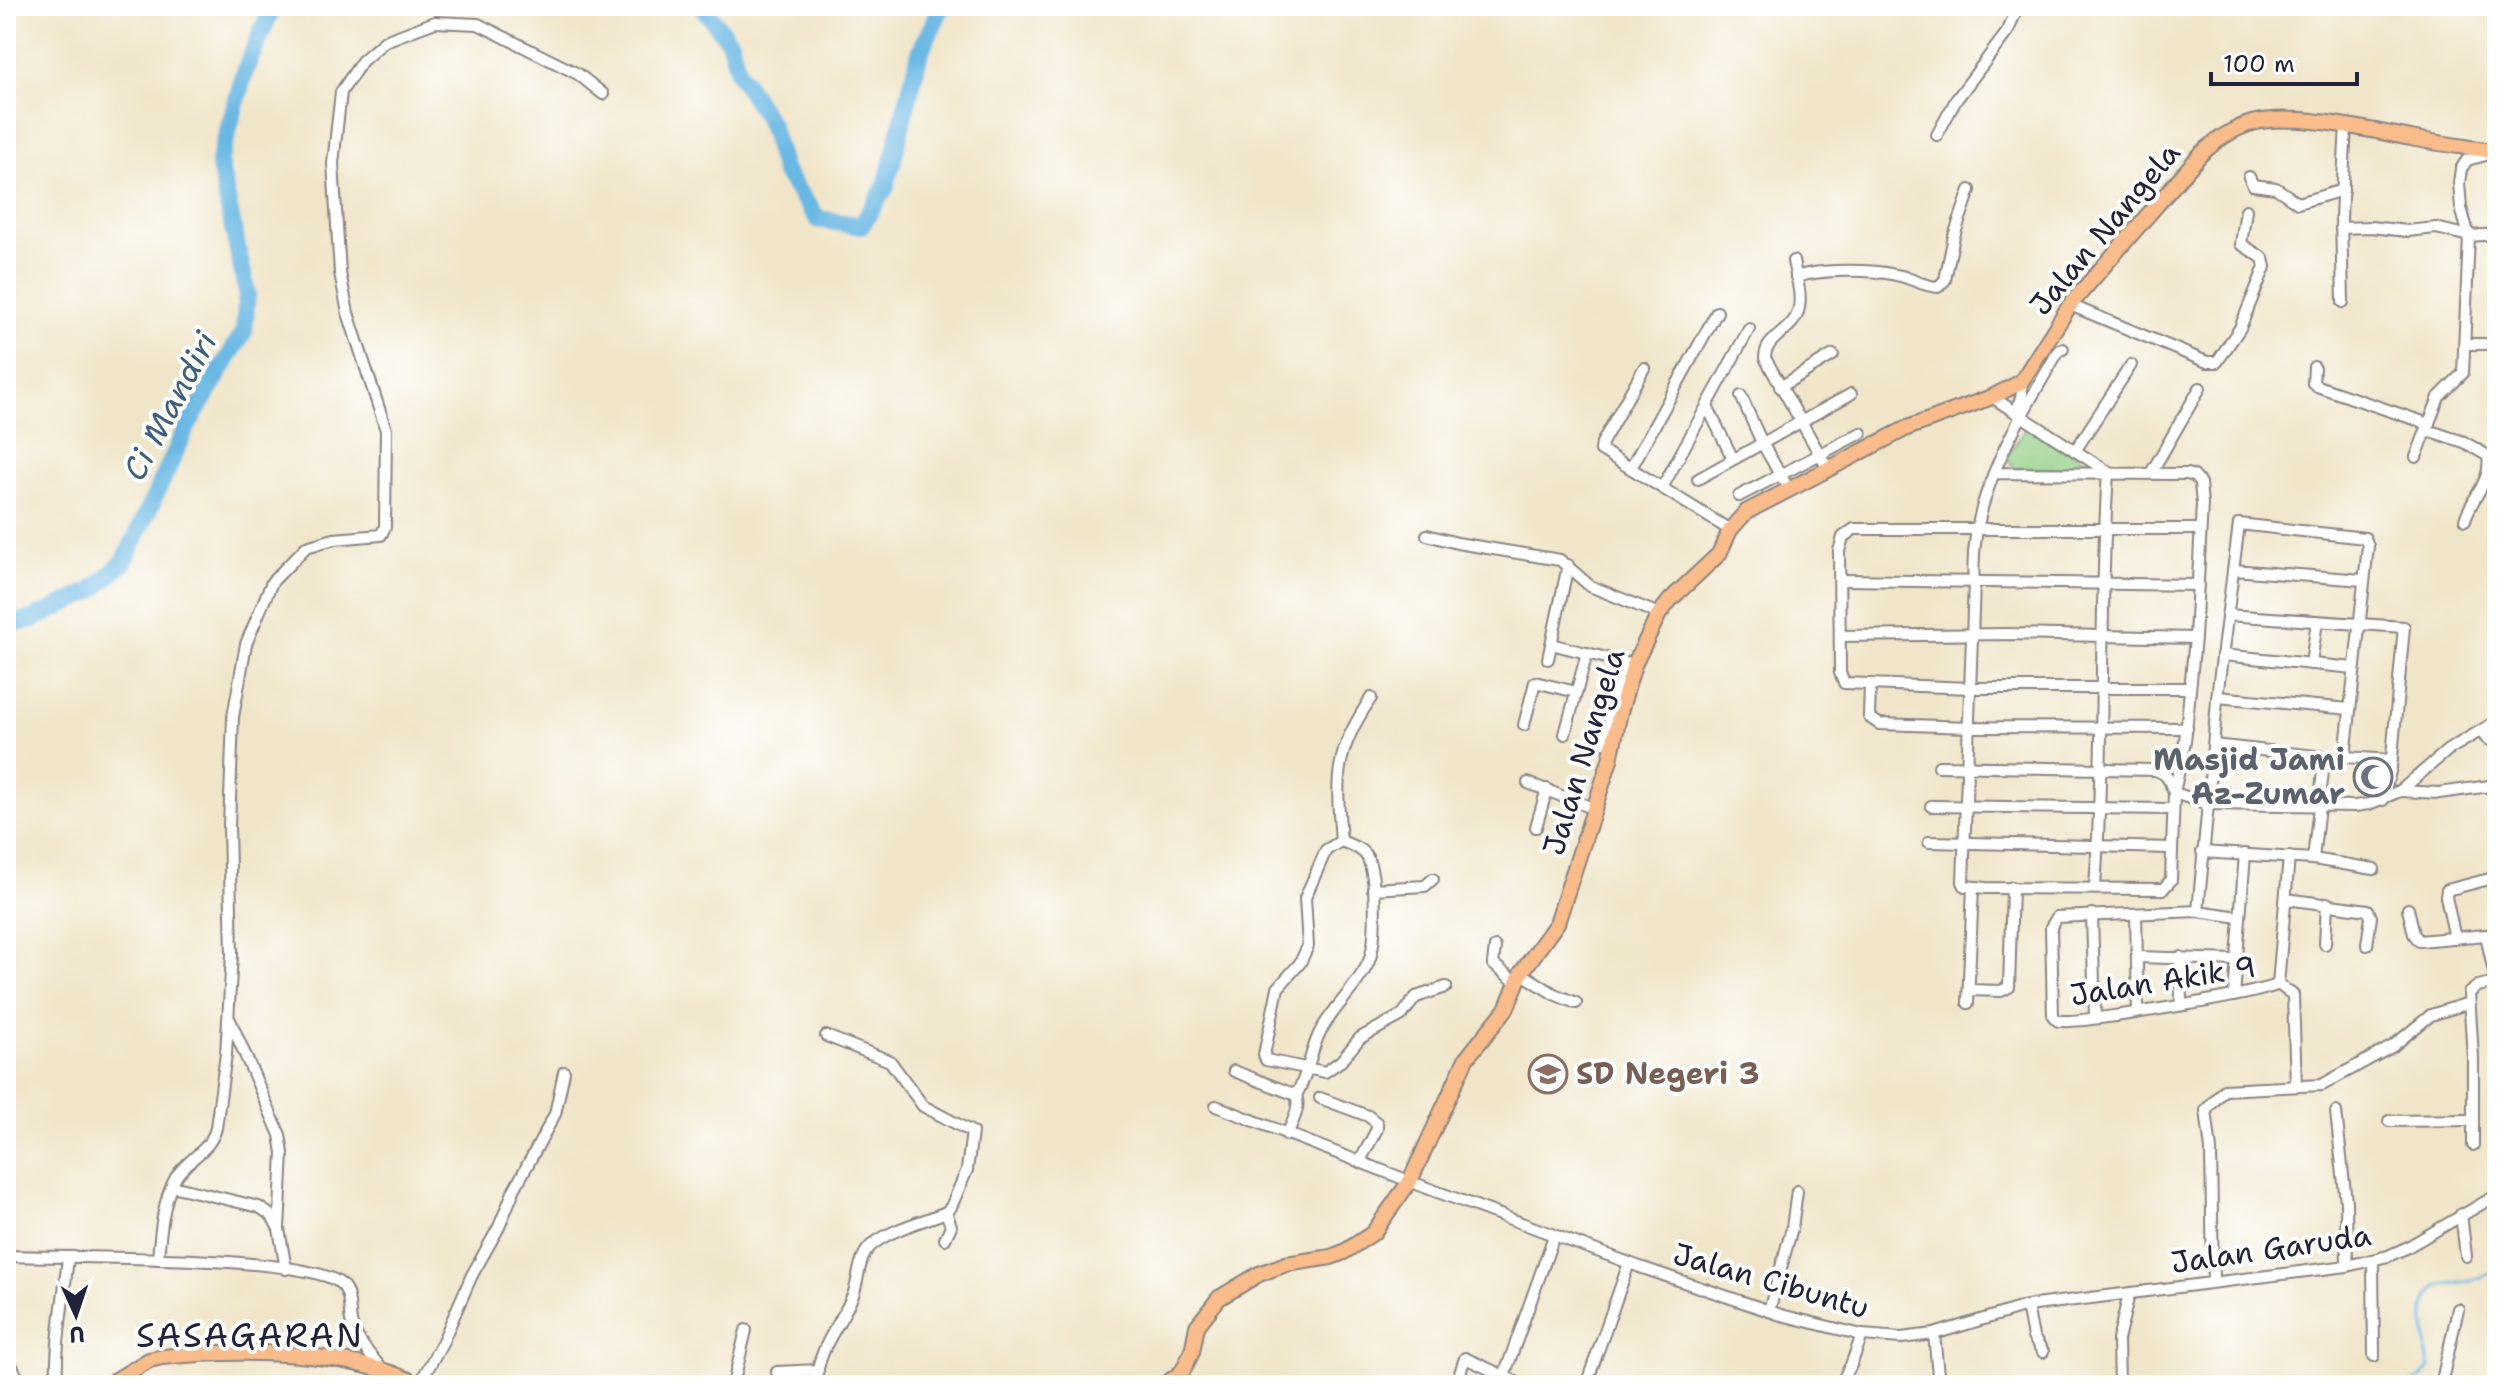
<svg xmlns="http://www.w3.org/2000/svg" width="2503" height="1391" viewBox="0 0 2503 1391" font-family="'Shantell Sans',sans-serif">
<rect width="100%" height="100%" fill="#fff"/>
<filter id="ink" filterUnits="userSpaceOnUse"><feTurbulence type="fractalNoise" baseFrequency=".0125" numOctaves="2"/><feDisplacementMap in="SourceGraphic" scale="16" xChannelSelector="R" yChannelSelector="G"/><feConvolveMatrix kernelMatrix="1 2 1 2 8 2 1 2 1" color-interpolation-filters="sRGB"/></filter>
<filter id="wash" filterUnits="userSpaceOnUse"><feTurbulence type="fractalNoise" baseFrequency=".006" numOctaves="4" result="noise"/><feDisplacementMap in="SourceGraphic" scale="32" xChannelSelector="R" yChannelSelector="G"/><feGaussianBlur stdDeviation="1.8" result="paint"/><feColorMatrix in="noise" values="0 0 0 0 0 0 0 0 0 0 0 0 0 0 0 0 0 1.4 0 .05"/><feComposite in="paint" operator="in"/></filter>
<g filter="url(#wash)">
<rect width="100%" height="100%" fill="#f0e5c9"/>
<path fill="#91ce83" stroke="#5a785f" stroke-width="2" d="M2026,426l69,40 -3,4 -78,-1 -7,-12z"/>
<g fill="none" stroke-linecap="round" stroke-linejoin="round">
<path stroke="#69b7e3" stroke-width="3" d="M2407,1385l14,-7 9,-10 -3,-14 -3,-44 4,-13 9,-11 37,-6 23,-11"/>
<g stroke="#69b7e3" stroke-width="18">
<path d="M702,6l28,36 8,30 32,52 14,48 34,47 43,7 25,-40 34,-134 22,-46"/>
<path d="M6,625l27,-6 59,-28 32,-29 63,-135 57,-96 3,-38 -28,-131 27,-94 27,-62"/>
</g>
</g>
</g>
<g filter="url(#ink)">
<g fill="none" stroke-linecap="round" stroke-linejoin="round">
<g stroke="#898482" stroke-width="14">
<g id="minor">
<path d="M1937,135l19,-35 52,-69 10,-25"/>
<path d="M2249,177l4,8 23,3 22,15 45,-13"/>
<path d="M2341,228l30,-1 36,4 29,-3 33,8 28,-2"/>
<path d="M1793,261c3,16 10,35 5,51 -6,20 -33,25 -33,46l63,111"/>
<path d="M1796,277c25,-8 74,-8 100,-2 14,2 28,12 42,12l7,-7 9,-44 16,-46"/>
<path d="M2343,302l-2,-85 5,-92"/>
<path d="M2070,305l137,57h10l23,-34 25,-61 -2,-9 -22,-14 5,-34"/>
<path d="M2465,344h32"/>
<path d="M2314,367l-1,16 4,3 112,38"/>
<path d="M1644,368l-42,75 -1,7 129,80"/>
<path d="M1780,387l53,-32"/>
<path d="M1741,396l21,47 26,45"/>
<path d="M1992,397l116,75c-9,139 -3,277 -13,415"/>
<path d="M1707,406l26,53"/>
<path d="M2016,412l6,-18 -1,-12"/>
<path d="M2427,430l37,12 24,14c4,27 -16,39 -23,64"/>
<path d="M2075,451l56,-86"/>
<path d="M2416,457l23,-60 24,-24 6,-137 -8,-28 -2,-25 2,-14 6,-9 26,-7"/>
<path d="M1631,468l86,-156"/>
<path d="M1994,473l193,1 7,2 6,7 2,21 -7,134 -10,104 -11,51 -3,87 -8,9 -177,-1 -21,-2 -2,-4 11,-299c-7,-84 45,-163 85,-233l4,-1"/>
<path d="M2151,473l49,-85"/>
<path d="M1698,479l153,-85"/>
<path d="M1663,486l86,-157"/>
<path d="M1739,496l122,-63"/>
<path d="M1427,535l30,8 103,17 30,26 69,28"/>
<path d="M2233,570l130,10"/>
<path d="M1841,580l357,5"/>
<path d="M2227,615l177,12 -13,140 -8,33"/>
<path d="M1840,636l167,-2 188,4"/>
<path d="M1551,644l83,21"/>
<path d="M2222,655l132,13"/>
<path d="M1548,659l20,-94"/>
<path d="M2311,664l6,-43"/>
<path d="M1870,685l-1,32 10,7 91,3 217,1"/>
<path d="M2189,688h-219l-126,-5 -4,-10 -1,-122 4,-14 11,-8h346"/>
<path d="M2217,697l133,12"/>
<path d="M1524,725l11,-43 41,10"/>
<path d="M2481,732l6,7 10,2"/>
<path d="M1565,734l22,-81"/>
<path d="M1604,742l20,-79"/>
<path d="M2213,745l113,12"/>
<path d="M2345,757l47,3"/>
<path d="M1939,766l215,4c14,3 15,10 20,23l34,11 10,-115 21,-165 126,14 3,8 -23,211h-19l-2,6 -11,96 -111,-7"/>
<path d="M1528,783l67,26"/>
<path d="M2400,791l39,2 58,-8"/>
<path d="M1931,806l241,3"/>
<path d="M1536,827l11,-38"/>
<path d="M1341,841c-5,-65 -7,-87 30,-143"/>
<path d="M1929,842l243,6"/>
<path d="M2313,859l61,10"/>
<path d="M1373,889l52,-3 8,-7"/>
<path d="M2286,899l82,11 3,7 -4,28"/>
<path d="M2408,909l6,25 5,7 67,-6 10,47"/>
<path d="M2198,911l10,-107 147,2 14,-2 31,-13 48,-41 49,-29"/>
<path d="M2092,914l3,104"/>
<path d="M2136,914l2,98"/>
<path d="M2239,917l-41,-6 -141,6 -6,10 2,89c5,5 3,5 10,5 21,2 205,-28 215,-37"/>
<path d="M2455,938l-9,-41 1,-7 50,-13"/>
<path d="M2325,944l2,-41"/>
<path d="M1495,947l-2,17 23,18"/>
<path d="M2137,957l99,3"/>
<path d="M2180,957l1,47"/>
<path d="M1521,973l33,21 22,9"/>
<path d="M2278,984l11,-127"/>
<path d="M2278,984l15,11 3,91"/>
<path d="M1969,990l32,1 8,-4 3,-100"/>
<path d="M2234,996l11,-142"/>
<path d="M1968,1003l5,-116"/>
<path d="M230,1020l50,115 3,18 -4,76"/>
<path d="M1234,1071l62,24c5,13 -4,27 -9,40"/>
<path d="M1296,1095c12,-19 14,-43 24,-63 13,-24 39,-47 49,-71 8,-20 8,-85 -2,-104 -4,-8 -18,-13 -26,-16l-15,9 -21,48 3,48 -8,17 -22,25 -14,67 2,5 59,12 16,-11 19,-23 42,-23 14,-18 30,-10"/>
<path d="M1320,1098l48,18 9,7v6l-17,32"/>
<path d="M1216,1106l211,82 213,79 141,48 81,20 39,3 33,-4 93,-28 320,-40 41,-10 18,-8 91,-53"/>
<path d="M2336,1112l10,90 1,64"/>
<path d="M2389,1121l84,-1"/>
<path d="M2473,1145v-87l-4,-65 9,-7 19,-4"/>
<path d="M172,1186l87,21 13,9 7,13 7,40"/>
<path d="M2461,1214l5,42"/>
<path d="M945,1239l6,-13 -5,-14"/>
<path d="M6,1256c55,2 302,-2 335,28 11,10 7,29 11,41 5,17 21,32 31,46"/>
<path d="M158,1259c2,-25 5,-60 18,-82 11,-18 35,-27 40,-49l10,-74 6,-99 -3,-129 4,-109 13,-73 26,-62 34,-35 28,-8 47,-4 4,-8 1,-97 -38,-117 -8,-40 -7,-110 8,-71 21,-31 23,-20 50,-19 43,2 100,50 25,20"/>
<path d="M2373,1260l1,96"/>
<path d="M2213,1282l-2,-132 -5,-40 18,-20 98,-5 71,-39 38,-31 38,-12"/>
<path d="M2027,1306l6,31 10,15"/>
<path d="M1769,1311l23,-83 5,-37"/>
<path d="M1934,1334l5,51"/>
<path d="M6,1354l15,31"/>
<path d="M777,1372l41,-2"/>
<path d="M1176,1377l17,8"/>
<path d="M57,1385c-2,-43 7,-85 11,-128"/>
<path d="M419,1385l24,-44 29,-66 27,-48 15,-37 41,-76 9,-42"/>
<path d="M733,1385l13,-55"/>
<path d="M815,1385c5,-42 23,-55 38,-90 7,-17 4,-38 20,-51 21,-16 49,-22 73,-32l5,-5 16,-37 5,-38 -49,-26 -33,-45 -64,-25"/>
<path d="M1456,1385l9,-27 39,18 -3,9"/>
<path d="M1522,1385l-18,-9 50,-140"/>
<path d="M1586,1385l43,-122"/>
<path d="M1840,1385l11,-20 11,-30"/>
<path d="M2119,1385l-1,-45 11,-46"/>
<path d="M2441,1385l17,-76"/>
</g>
</g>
<g stroke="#898482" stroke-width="18">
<g id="major">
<path d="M108,1385l41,-25 13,-3c76,-8 187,-8 257,28"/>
<path d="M1165,1385l17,-13 10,-20 5,-26 22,-28 40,-24 27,-10 45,-7 13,-5 29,-19 37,-52 56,-122 40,-50 15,-36 36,-50 53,-163 10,-48 14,-47 25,-51 12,-15 48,-45 11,-24 16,-18 161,-84 85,-31 29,-15 49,-77 130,-150c15,-14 31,-26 52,-32 42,-11 117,7 159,15 29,6 58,9 86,14"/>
</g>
</g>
<use href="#minor" stroke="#fff" stroke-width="10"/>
<use href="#major" stroke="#f9bc8a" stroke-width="14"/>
</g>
</g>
<defs>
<g id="mosque-ring" transform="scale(2)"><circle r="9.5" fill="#fff" stroke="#6b7280" stroke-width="1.5"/><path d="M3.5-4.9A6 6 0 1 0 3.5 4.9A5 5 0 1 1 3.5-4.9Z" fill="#6b7280"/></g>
<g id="school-ring" transform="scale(2)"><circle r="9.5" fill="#fff" stroke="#8d6e63" stroke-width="1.5"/><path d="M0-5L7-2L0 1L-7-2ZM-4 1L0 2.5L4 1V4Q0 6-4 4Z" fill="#8d6e63"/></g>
</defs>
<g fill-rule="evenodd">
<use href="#mosque-ring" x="2373" y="777"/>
<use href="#school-ring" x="1548" y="1074"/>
</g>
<g text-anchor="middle" stroke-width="8" stroke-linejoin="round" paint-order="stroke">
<g font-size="30" fill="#22223b" stroke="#fff">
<text transform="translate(2105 229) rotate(-50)" y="10">Jalan Nangela</text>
<text transform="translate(1584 752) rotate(-73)" y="10">Jalan Nangela</text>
<text transform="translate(2163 981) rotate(-9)" y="10">Jalan Akik 9</text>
<text transform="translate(2271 1249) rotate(-8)" y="10">Jalan Garuda</text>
<text transform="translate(1771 1281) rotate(16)" y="10">Jalan Cibuntu</text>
</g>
<g font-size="30" font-weight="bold" fill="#5b616d" stroke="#fff" text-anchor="end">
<text x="2345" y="770">Masjid Jami<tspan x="2345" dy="34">Az-Zumar</tspan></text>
</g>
<g font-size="30" font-weight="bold" fill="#785e54" stroke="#fff" text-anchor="start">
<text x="1576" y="1084">SD Negeri 3</text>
</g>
<g font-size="32" font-style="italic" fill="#3e5e7e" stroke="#fff">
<text transform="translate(170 406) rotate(-62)" y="11">Ci Mandiri</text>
</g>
<g font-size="34" letter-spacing="2" fill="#22223b" stroke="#fff">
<text x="250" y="1347">SASAGARAN</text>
</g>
</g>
<rect width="2503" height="1391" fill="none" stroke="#fff" stroke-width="32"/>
<g transform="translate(76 1315) rotate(177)" stroke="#ffffff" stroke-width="6" paint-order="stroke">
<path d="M0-6L14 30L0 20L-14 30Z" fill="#22223b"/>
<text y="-12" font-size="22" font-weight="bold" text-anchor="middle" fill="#22223b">U</text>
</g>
<path d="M2211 72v12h146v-12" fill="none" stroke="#22223b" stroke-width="4"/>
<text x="2223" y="72" font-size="24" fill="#22223b" stroke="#ffffff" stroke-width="6" paint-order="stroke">100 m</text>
</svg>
